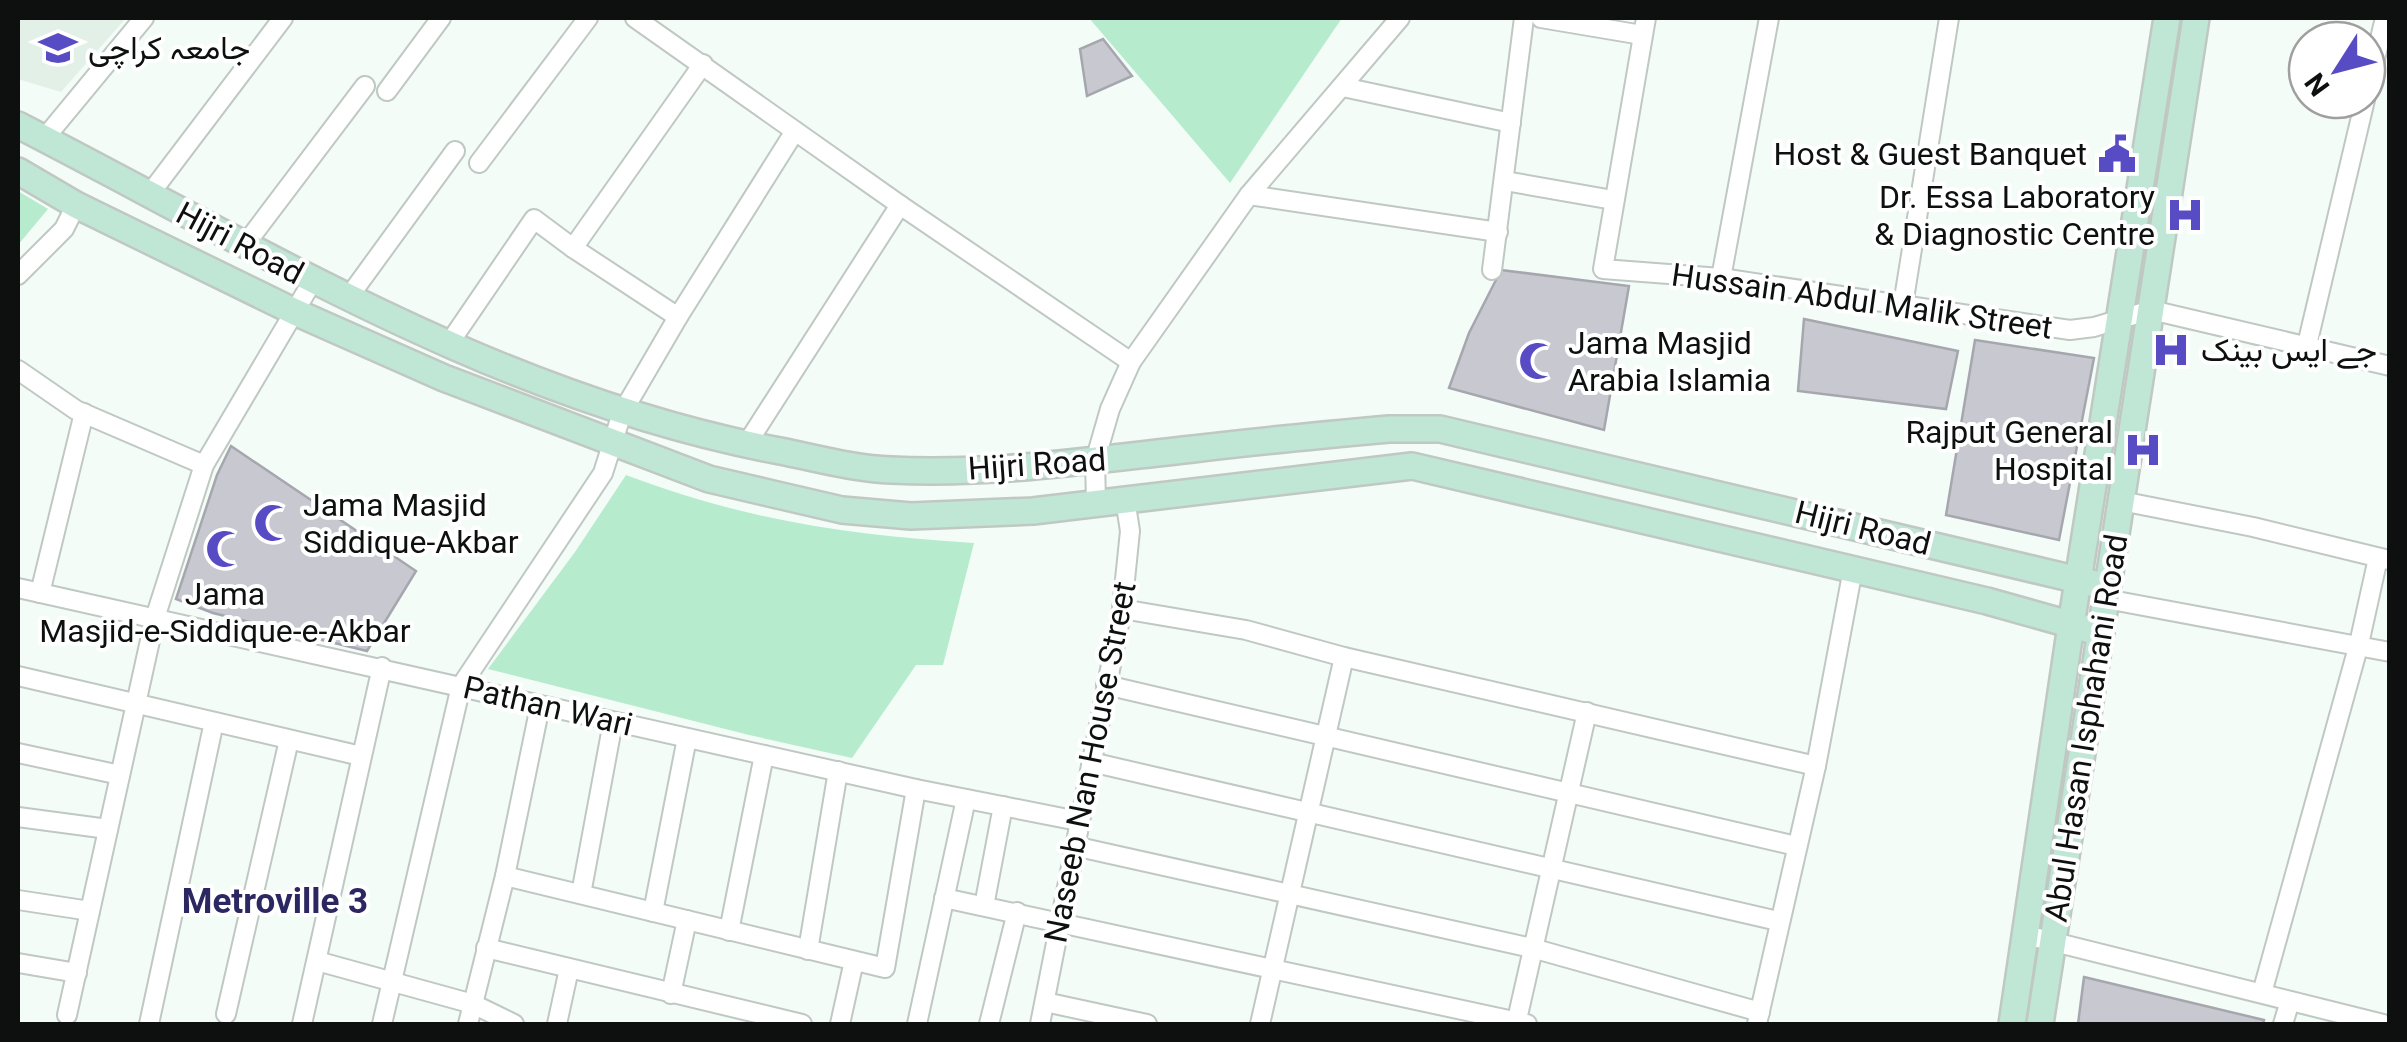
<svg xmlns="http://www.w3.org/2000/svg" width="2407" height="1042" viewBox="0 0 2407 1042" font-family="Roboto,Vazirmatn,sans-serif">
<rect width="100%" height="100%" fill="#f4fcf7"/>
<path fill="#e2f0e8" d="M18,18h108l-65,74 -43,-13z"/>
<g fill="#b7ebce">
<path d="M1089,18h253l-112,165z"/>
<path d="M18,191l30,18 -30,36z"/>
<path d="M626,475c119,45 222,60 348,68l-31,122h-27l-64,93 -103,-23 -261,-66 87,-117z"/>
</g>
<g fill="#c8c9d0" stroke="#a6a7ae" stroke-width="2.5">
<path d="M1103,39l29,37 -45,20 -7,-47z"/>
<path d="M1501,270l128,16 -25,144 -155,-42 20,-55z"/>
<path d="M1804,319l154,32 -12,58 -148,-18z"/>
<path d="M1975,340l119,18 -35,182 -113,-25z"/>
<path d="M231,446l185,125 -49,80 -154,-38 -37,-14 41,-124z"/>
<path d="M2084,977l180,43 -1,4h-185z"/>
</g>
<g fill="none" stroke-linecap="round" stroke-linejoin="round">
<g stroke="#c0c8c3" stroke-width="22">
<g id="street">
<path d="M635,18l265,187 231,157"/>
<path d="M1541,18l101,17"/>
<path d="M1646,18l-43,251 118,9 349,52 24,-3 57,-17 239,56"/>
<path d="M1343,87l168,36"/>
<path d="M387,91l54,-73"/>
<path d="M2367,92l18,-74"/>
<path d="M44,139l100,-121"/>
<path d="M479,163l109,-145"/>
<path d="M1505,181l108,19"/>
<path d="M149,195l134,-177"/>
<path d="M1249,195l249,37"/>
<path d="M244,246l121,-160"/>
<path d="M573,248l130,-184"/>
<path d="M1492,270l32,-252"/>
<path d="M18,275l46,-46 12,-24"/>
<path d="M1721,278l48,-260"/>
<path d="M348,298l107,-147"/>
<path d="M1903,305l46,-287"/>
<path d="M448,345l86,-126 39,29 105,69"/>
<path d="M2307,345l58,-245"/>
<path d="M18,370l58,40 128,55"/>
<path d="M746,445l154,-240"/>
<path d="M2121,501l132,26 136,33"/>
<path d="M1096,502l-1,-41 15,-52 21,-47 118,-167 151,-177"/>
<path d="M18,588l898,201 162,32"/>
<path d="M40,593l44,-180"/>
<path d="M2106,599l284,53"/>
<path d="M1122,609l124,21 98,27 472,109"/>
<path d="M18,676l343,80"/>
<path d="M1106,685l690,161"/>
<path d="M18,753l102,22"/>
<path d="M1091,762l687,159"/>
<path d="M18,817l90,12"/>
<path d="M1074,846l458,102 228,64"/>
<path d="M505,876l380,92 31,-179"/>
<path d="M581,894l32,-172"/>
<path d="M944,898l583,126"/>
<path d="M18,900l72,11"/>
<path d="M984,906l19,-100"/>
<path d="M653,912l34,-174"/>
<path d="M729,931l35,-176"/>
<path d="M2026,935l357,89"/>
<path d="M486,948l316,76"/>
<path d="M808,950l30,-179"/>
<path d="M317,961l156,43 41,20"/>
<path d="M18,963l59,10"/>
<path d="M2262,993l97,-349 19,-86"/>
<path d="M671,994l16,-74"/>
<path d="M1045,1002l102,22"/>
<path d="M226,1014l63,-274"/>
<path d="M67,1015l88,-397 49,-153 108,-183"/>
<path d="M149,1024l65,-302"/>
<path d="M302,1024l80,-357"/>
<path d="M382,1024l79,-338 142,-213 19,-60 56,-96 117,-186"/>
<path d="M468,1024l37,-148 35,-170"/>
<path d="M557,1024l12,-55"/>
<path d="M840,1024l14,-63"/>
<path d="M917,1024l49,-225"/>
<path d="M989,1024l28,-112"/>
<path d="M1040,1024l82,-415 8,-78 -5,-32"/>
<path d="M1260,1024l84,-367"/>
<path d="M1516,1024l71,-312"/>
<path d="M1757,1024l59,-258 37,-197"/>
<path d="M2283,1024l7,-23"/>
</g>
</g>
<g stroke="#c0c8c3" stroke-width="30">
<g id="secondary">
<path d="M18,125c247,127 485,274 762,326 36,7 75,18 111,19 102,5 201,-10 302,-21 65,-8 130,-14 196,-20h51l668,158"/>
<path d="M18,171l58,34 219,107 149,66 265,101 64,15 69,16 69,6 122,-5 379,-45 575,135 114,32"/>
<path d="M2012,1024l59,-399 96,-607"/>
<path d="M2040,1024l156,-1006"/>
</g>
</g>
<use href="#street" stroke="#fff" stroke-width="18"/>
<use href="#secondary" stroke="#c0e6d6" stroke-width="25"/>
</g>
<defs>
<g id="university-bare" transform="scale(3)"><path d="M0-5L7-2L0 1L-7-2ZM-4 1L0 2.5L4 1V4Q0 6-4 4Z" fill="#584cc4" stroke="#fff" stroke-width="2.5" paint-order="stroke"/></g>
<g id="civic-bare" transform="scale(3)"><path d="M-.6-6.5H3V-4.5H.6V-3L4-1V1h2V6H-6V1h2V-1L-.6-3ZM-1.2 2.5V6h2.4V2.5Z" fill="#584cc4" stroke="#fff" stroke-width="2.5" paint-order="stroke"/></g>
<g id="hospital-bare" transform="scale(3)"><path d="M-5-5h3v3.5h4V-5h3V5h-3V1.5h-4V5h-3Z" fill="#584cc4" stroke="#fff" stroke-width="2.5" paint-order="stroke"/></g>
<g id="mosque-bare" transform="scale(3)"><path d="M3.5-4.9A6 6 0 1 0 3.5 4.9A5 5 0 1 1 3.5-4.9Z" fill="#584cc4" stroke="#fff" stroke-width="2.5" paint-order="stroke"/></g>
</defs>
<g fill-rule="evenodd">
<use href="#university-bare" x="58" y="48"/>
<use href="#civic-bare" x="2117" y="154"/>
<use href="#hospital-bare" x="2185" y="215"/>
<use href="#hospital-bare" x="2171" y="350"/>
<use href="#mosque-bare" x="1538" y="361"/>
<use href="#hospital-bare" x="2143" y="450"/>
<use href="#mosque-bare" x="273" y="523"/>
<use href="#mosque-bare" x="225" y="549"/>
</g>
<g text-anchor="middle" stroke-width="8" stroke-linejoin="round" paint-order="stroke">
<g font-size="32" fill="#0e100f" stroke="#fff" text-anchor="start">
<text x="88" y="59">جامعہ کراچی</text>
<text x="2087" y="165" text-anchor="end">Host &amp; Guest Banquet</text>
<text x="2155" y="208" text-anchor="end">Dr. Essa Laboratory<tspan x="2155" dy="37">&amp; Diagnostic Centre</tspan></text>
<text x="1568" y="354">Jama Masjid<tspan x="1568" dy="37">Arabia Islamia</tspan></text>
<text x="2201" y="361">جے ایس بینک</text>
<text x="2113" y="443" text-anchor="end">Rajput General<tspan x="2113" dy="37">Hospital</tspan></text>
<text x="303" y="516">Jama Masjid<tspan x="303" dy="37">Siddique-Akbar</tspan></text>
<text x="225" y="605" text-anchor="middle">Jama<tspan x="225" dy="37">Masjid-e-Siddique-e-Akbar</tspan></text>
</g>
<g font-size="32" fill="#0e100f" stroke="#fff">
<text transform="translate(240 243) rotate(28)" y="11">Hijri Road</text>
<text transform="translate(1862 301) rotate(8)" y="11">Hussain Abdul Malik Street</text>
<text transform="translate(1037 464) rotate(-4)" y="11">Hijri Road</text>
<text transform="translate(1863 528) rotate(14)" y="11">Hijri Road</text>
<text transform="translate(548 706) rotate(13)" y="11">Pathan Wari</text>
<text transform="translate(2086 728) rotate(-81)" y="11">Abul Hasan Isphahani Road</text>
<text transform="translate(1090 762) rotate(-79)" y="11">Naseeb Nan House Street</text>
</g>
<g font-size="35" font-weight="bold" fill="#2b2761" stroke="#fff">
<text x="275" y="913">Metroville 3</text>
</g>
</g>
<rect width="2407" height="1042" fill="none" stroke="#0e100f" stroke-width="40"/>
<g transform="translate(2337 70) rotate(234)"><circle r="48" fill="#ffffff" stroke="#9f9f9f" stroke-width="2.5"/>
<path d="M0-8L18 38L0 25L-18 38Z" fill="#584cc4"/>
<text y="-15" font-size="28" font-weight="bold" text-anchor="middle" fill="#0e100f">N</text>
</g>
</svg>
